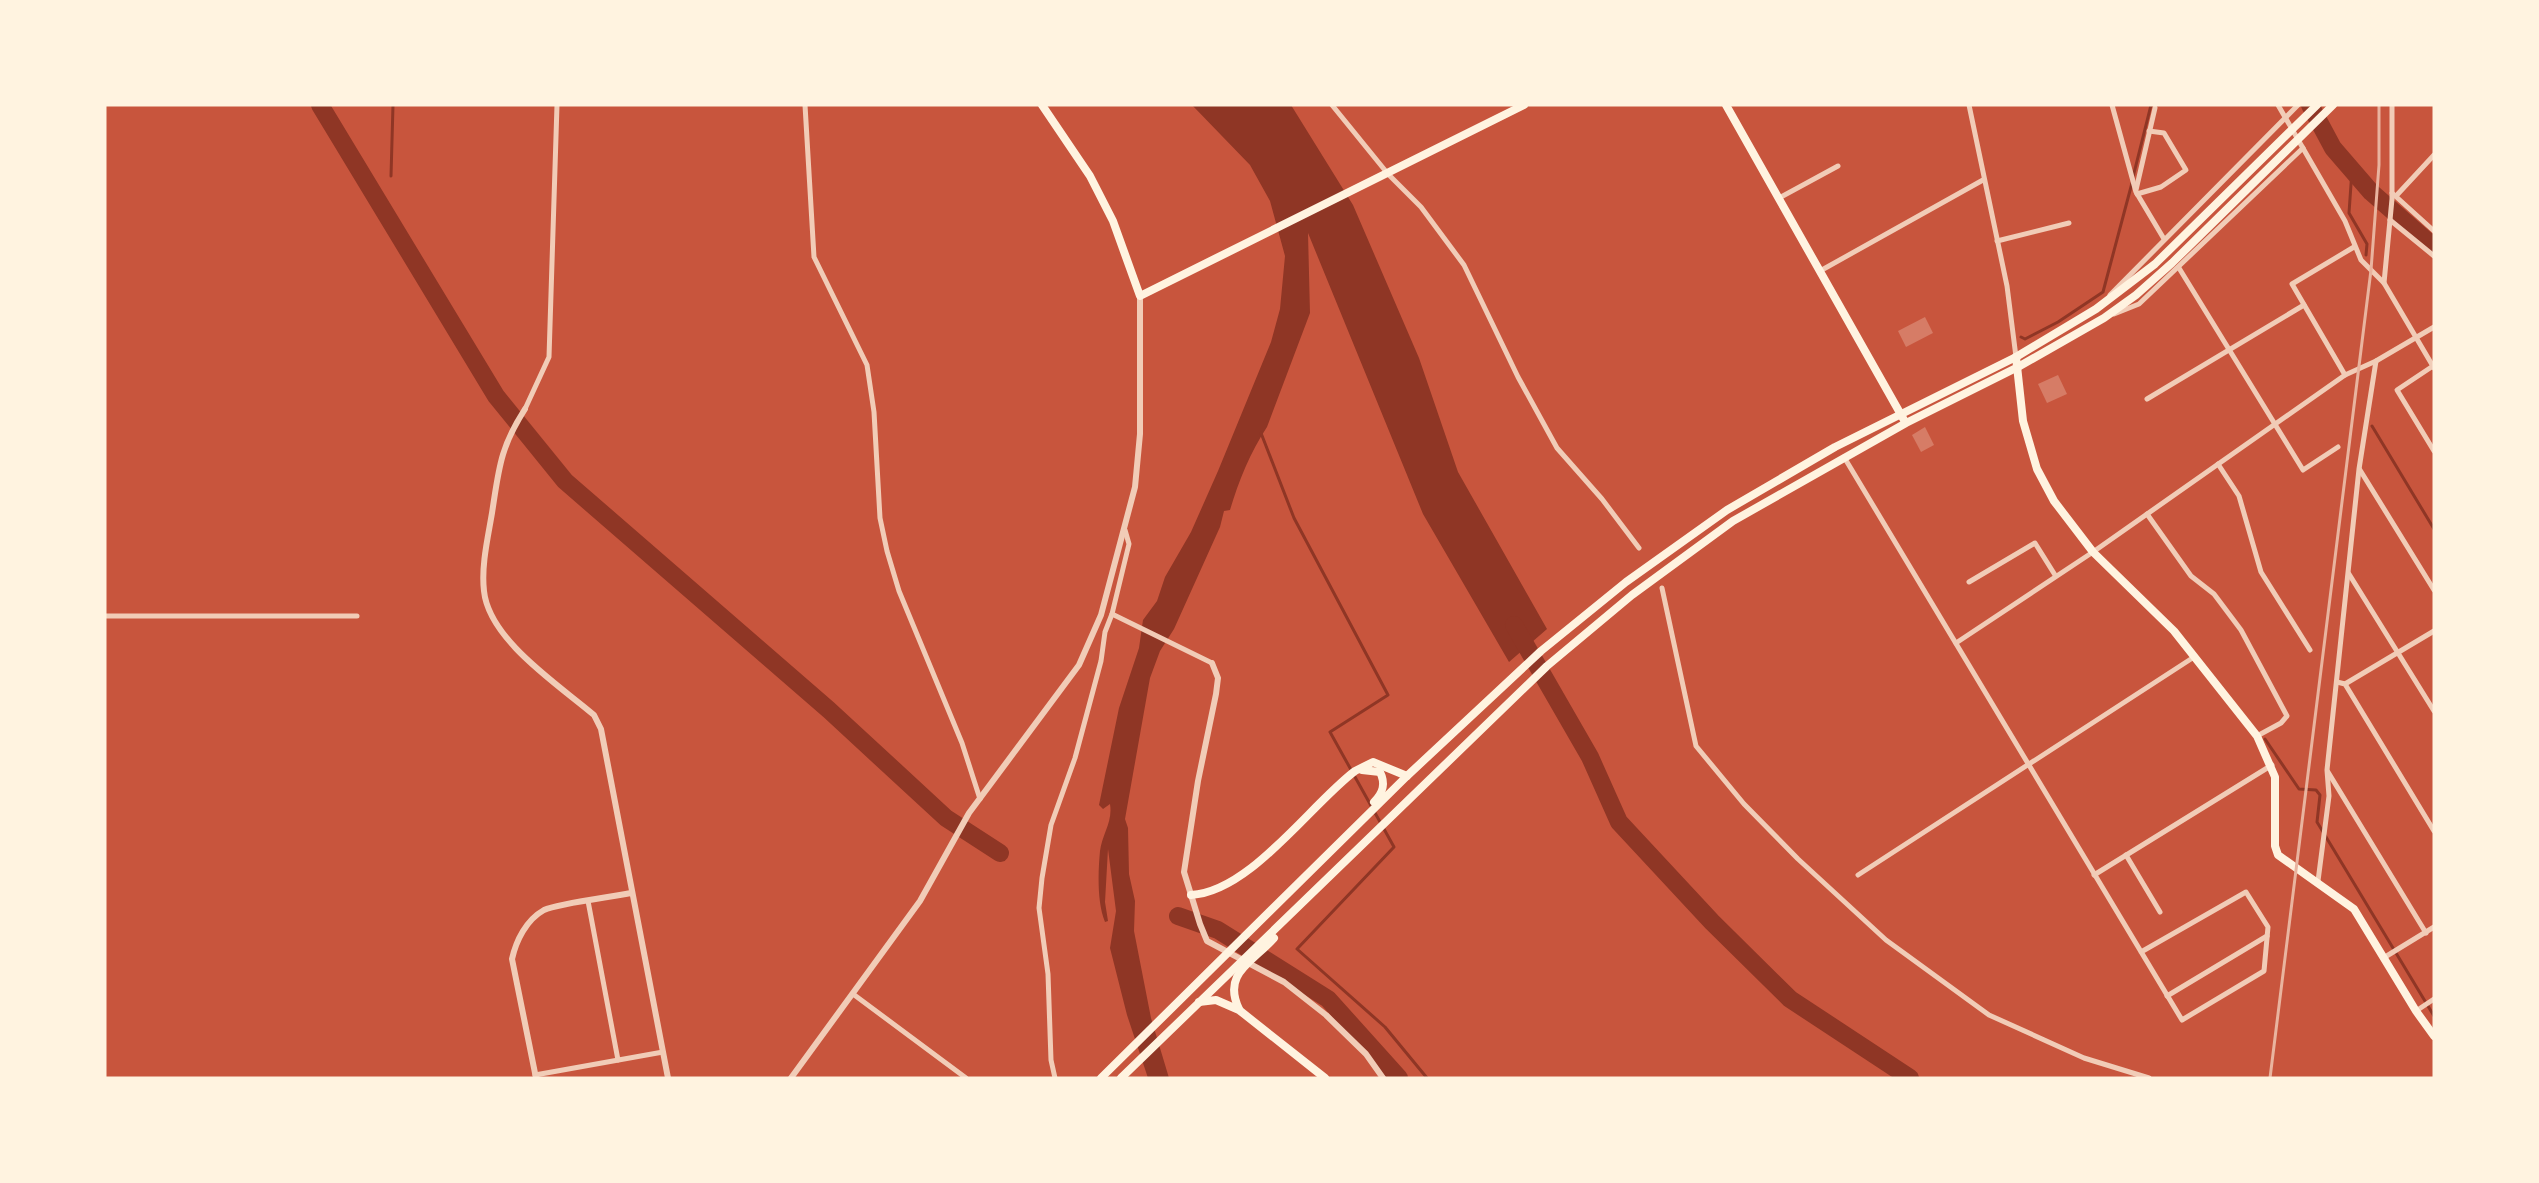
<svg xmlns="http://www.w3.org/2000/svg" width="2539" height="1183" viewBox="0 0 2539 1183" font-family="'Work Sans',sans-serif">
<rect width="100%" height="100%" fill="#c8553d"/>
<path fill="#8f3625" d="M1192,105h99l62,100 66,153 39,114 89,157 -38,33 -86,-148 -115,-281 2,80 -43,114c-17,26 -28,53 -37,83l-6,1 -4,16 -46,102 -14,22 -10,27 -25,141 3,9 1,46 6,27 -1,30 17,87 18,60h-21l-21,-63 -17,-67 6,-37 -8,-62 -3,53 3,19 -3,1c-8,-19 -7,-50 -5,-71 2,-17 13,-29 10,-47l-7,5 -4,-4 20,-97 20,-60 4,-28 14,-19 8,-24 26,-45 27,-61 53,-129 9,-33 5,-53 -15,-55 -20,-36z"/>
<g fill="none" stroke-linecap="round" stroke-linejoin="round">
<g stroke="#8f3625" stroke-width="3">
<path d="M2352,170l-3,43 18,31 -1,11"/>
<path d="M391,176l2,-71"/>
<path d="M2133,177l18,-72"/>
<path d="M2021,337l4,2 33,-17 45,-30 29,-109"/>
<path d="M2372,426l62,103"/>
<path d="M1261,433l33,85 94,177 -58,37 64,115 -97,102 88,78 42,51"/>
<path d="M2265,739l34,50 17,1 4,5 -3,27 117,194"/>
</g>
<g stroke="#8f3625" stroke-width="18">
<path d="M320,105l176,291 69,85 264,229 117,108 54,35"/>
<path d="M2310,105l23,43 38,44 63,55"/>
<path d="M1514,625l76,132 29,65 93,100 78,77 120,79"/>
<path d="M1178,916l40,14 110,69 71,79"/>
</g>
</g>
<g fill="#d67c66">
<path d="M1925,317l8,16 -27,14 -8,-16z"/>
<path d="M2058,375l9,19 -20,9 -9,-19z"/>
<path d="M1925,427l9,18 -13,7 -9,-17z"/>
</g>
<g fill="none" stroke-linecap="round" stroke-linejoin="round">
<g stroke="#f1ccb7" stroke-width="5">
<path d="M805,105l9,152 53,108 7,47 6,106 7,33 12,40 63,152 18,56"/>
<path d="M1332,105l56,69 33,33 43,58 54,112 39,71 45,51 37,49"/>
<path d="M1969,105l38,181 9,71"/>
<path d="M2112,105l24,87 28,47"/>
<path d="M2278,105l67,116 16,39 23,23 50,85"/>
<path d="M2136,190l19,-82"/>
<path d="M2392,193l42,38"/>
<path d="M2137,194l24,-7 25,-17 -22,-37 -15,-2"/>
<path d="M2396,196l38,-41"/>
<path d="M1779,198l59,-32"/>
<path d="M2390,220l44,36"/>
<path d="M1997,241l72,-18"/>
<path d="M2179,268l124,202 35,-23"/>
<path d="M1820,271l163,-91"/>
<path d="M2384,283l8,-84v-94"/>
<path d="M2110,295l188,-190"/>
<path d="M2114,314l25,-10 164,-156"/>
<path d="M2433,366l-36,24 37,61"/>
<path d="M2345,375l-53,-91 62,-37"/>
<path d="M2147,399l157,-94"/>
<path d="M525,409l24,-52 8,-252"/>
<path d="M1844,457l338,563 82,-49 4,-44 -22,-35 -105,60"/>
<path d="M2218,464l21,32 22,76 49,78"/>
<path d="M2360,470l74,120"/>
<path d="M2147,514l44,62 23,18 27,36 46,86 -6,7 -24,13"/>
<path d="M1125,530l4,14 -17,70 100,49"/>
<path d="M2349,574l85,137"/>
<path d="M1969,582l66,-39 20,32"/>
<path d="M1662,588l34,158 48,58 54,55 88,81 103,75 95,43 65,20"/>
<path d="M105,616h252"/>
<path d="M1956,643l137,-91 252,-177 31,-14 58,-34"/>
<path d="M2337,682l8,2 89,147"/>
<path d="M2345,684l89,-53"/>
<path d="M2328,772l98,161"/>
<path d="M2126,855l34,57"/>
<path d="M1858,875l336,-218"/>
<path d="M2094,875l178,-110"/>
<path d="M2318,881l11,-85 -2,-26 32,-301 17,-108"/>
<path d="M588,901l30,159"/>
<path d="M2385,957l49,-30"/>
<path d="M853,994l113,84"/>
<path d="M2167,996l100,-60"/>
<path d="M2416,1011l18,-12"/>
<path d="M535,1075l128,-23"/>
<path d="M1055,1078l-4,-18 -3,-86 -9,-66 3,-30 9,-53 24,-67 26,-97 4,-29 7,-18"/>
</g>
<g stroke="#f1ccb7" stroke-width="6">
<path d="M525,409c-25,39 -26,59 -33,104 -4,24 -11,53 -8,78 5,49 75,94 110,124l7,14 67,349"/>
<path d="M1212,663l6,15 -2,16 -18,87 -14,91 16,52 7,17 77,41 42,33 40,39 17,24"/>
<path d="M536,1078l-24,-119c4,-18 14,-39 32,-49 15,-7 68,-13 87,-17"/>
<path d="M791,1078l129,-177 49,-88 110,-148 22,-50 34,-128 5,-53v-138"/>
</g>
<g stroke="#fff3e0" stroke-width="8">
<path d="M1042,105l48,71 23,45 27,75 384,-191"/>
<path d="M2016,357l7,64 14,48 17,32 39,51 81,79 83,105 18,41v69l3,9 76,54 62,102 18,25"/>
</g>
<path stroke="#fff3e0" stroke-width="8" d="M1726,105l178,315"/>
<g stroke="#fff3e0" stroke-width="8">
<path d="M1362,770l18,2c6,12 3,21 -6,30"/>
<path d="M1191,895c59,-3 119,-90 164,-124l18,-9 34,14"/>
<path d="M1199,1002l17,-2 23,10 86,68"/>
<path d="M1239,1009c-17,-36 13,-46 35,-71"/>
<path d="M1101,1078l306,-302 134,-125 85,-69 101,-72 108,-63 181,-90 80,-48 59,-45 162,-159"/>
<path d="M1121,1078l426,-412 85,-71 101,-74 173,-98 112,-56 86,-49 32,-23 36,-32 161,-158"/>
</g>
<path stroke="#e9b49f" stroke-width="3" d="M2270,1078l101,-808 8,-105v-60"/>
</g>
<rect width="2539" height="1183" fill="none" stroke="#fff3e0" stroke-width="213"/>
</svg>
